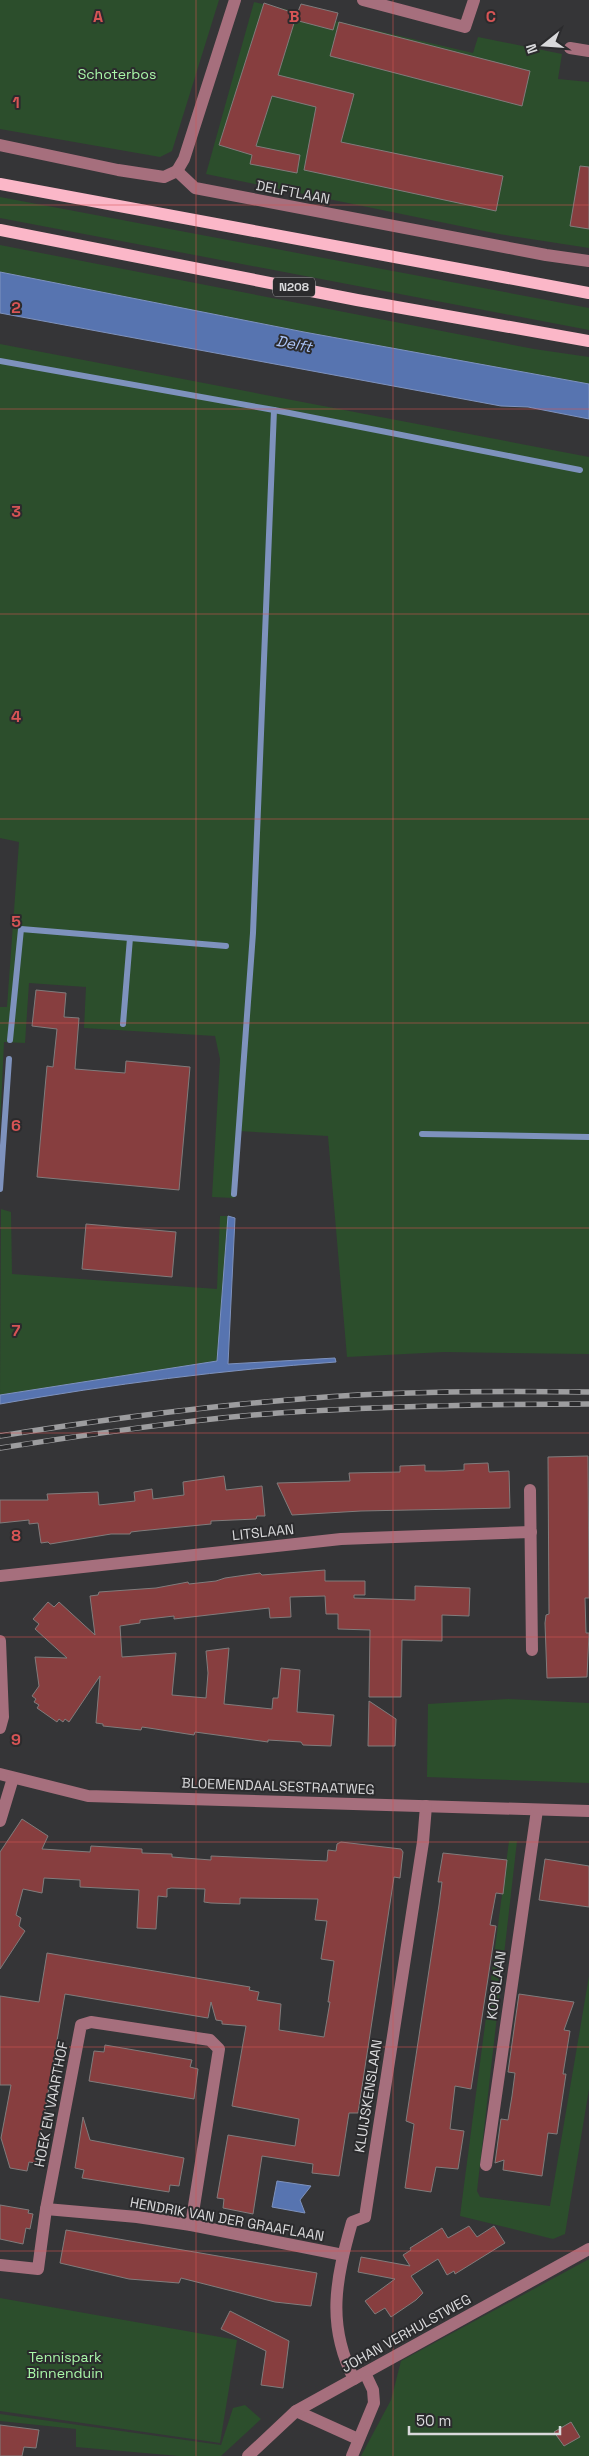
<svg xmlns="http://www.w3.org/2000/svg" width="589" height="2456" viewBox="0 0 589 2456" font-family="'Space Grotesk',sans-serif">
<rect width="100%" height="100%" fill="#353537"/>
<g fill="#2c4e2c">
<path d="M0,0h219l-47,151 -12,6 -160,-28z"/>
<path d="M254,2l219,51 5,-16 84,17 -4,25 31,3v166l-90,-14 -293,-60z"/>
<path d="M0,197l589,111v22l-589,-112z"/>
<path d="M0,245l534,104 55,8v27l-285,-52 -304,-60z"/>
<path d="M0,344l589,113v897l-145,-2 -97,5 -19,-221 -90,-5 -4,67 -22,-1 8,-138 -5,-23 -131,-8 2,-41 -57,-4 -4,60 -21,-1 -4,86v-121h7l12,-165 -19,-4z"/>
<path d="M1,1209l10,3 1,62 205,15 3,-73h8l-11,145 -217,34z"/>
<path d="M508,1699l81,4v80l-162,-6 1,-73z"/>
<path d="M509,1841h8l-40,350 3,6 70,9 39,-230v113l-24,145 -12,5 -93,-23z"/>
<path d="M589,2259v197h-228l30,-56 10,-39z"/>
<path d="M0,2298l237,42 -17,103 -220,-32z"/>
<path d="M245,2405l16,14 -40,37h-42l-103,-9v-18l-76,-8v-7l221,31 12,-37z"/>
</g>
<g fill="#5774b0" stroke="#7e92bd">
<path d="M0,272l304,60 285,52v35l-61,-12 -27,-1 -501,-93z"/>
<path d="M228,1216l7,2 -7,146 107,-6 1,4c-113,8 -224,22 -336,42v-9l217,-34z"/>
<path d="M277,2181l34,5 -11,14 5,13 -33,-6z"/>
</g>
<g fill="none" stroke-linecap="round" stroke-linejoin="round">
<g stroke="#7e92bd" stroke-width="6">
<path d="M0,361l274,49 306,60"/>
<path d="M123,1024l7,-86 96,8"/>
<path d="M10,1040l11,-111 109,9"/>
<path d="M422,1134l167,3"/>
<path d="M0,1189l9,-130"/>
<path d="M234,1194l19,-261 21,-523"/>
</g>
</g>
<g fill="#873e3f" stroke="#807c7c">
<path d="M264,3l33,11 4,-10 37,9 -5,17 -38,-10 -17,55 76,19 -13,48 162,34 -7,35 -192,-41 12,-63 -44,-11 -16,50 44,9 -3,18 -47,-9 2,-9 -33,-10z"/>
<path d="M339,22l191,49 -8,35 -192,-50z"/>
<path d="M580,166l9,1v62l-19,-3z"/>
<path d="M36,990l30,3 -2,24 15,1 -4,51 50,4 1,-12 64,6 -11,123 -142,-13 10,-111 6,1 4,-38 -25,-3z"/>
<path d="M86,1224l90,8 -4,45 -90,-8z"/>
<path d="M588,1456l1,142h-4l1,35h3l-2,44 -40,1 -2,-55 1,-8 3,-1 -1,-157z"/>
<path d="M488,1463l1,9 20,-1 1,37 -149,3 -69,4 -15,-32 73,-2 -1,-8 51,-1v-6l25,-1v6h19l20,-1v-6z"/>
<path d="M224,1476l2,14 36,-4 3,30h-8l-1,3 -45,2v3l-72,7 -8,1 -1,2h-19l-61,10 -2,-2 -7,1 -3,-20 -9,1v-4l-29,3v-23h48l-1,-6 51,-2 1,13 36,-4 -1,-9 18,-3 1,10 31,-4 -1,-13z"/>
<path d="M325,1570v11h40v14h-11v3l61,2v-14l55,2 -1,28 -27,-1v26l-40,-1 -1,57h-32l1,-67 -32,-1v-15h-12l-1,-18 -35,1 1,20 -21,1 -1,-10 -95,11v-3l-34,4v3l-20,3 2,31 54,-4 -4,42 34,3 2,-25 -2,-22 23,-3 -5,56 48,5 1,-11h5l3,-30 19,2 -3,42 37,3 -3,31 -28,-1 -2,-3 -33,-2v2l-73,-10 -1,3 -45,-7 -7,-1 -1,3 -38,-4v-2l-7,-1 4,-47 -31,46 -4,-3 -2,3 -4,-3 -2,3 -20,-14 2,-3 -5,-3 2,-3 -4,-3 7,-10 -4,-29 32,1 -32,-29 4,-5 -6,-5 15,-17 6,5 5,-5 36,33 -5,-39 8,-1 1,-3 57,-4 32,-6 1,2 27,-3 9,-3 35,-5 2,2z"/>
<path d="M369,1701l27,18 -1,27h-27z"/>
<path d="M22,1819l26,17 -6,13 48,3 1,-6 51,3v4l30,1v3l39,3v-4l116,5 1,-11 8,1 1,-7 4,-2 60,7 2,3 -3,26 -6,-1 -36,236h-9l-10,63 -27,-3 1,-9 -51,-8 -9,58 -30,-6 1,-9 -7,-1 11,-63 67,11 4,-27 -67,-13 14,-80 -24,-2v-3l-6,-1 -5,-18 -3,16 -143,-24 -29,169 -7,-1 -2,9 -17,-3 -9,-30 10,-53h-11v-89l39,6 8,-49 203,34 -1,3 10,2 -2,8 24,4 -2,26 45,7 6,-35h-2l6,-41 -13,-2 6,-38 -12,-1 3,-21 -78,-1v6l-29,-1 -7,-1 1,-13 -34,-1 -4,1v8l-9,-1 -2,33 -19,-1 2,-38 -59,-3v-7l-36,-2 -2,15 -19,-4 -7,26 5,3 -2,8 6,5 -25,38v-117z"/>
<path d="M443,1853l64,7 -4,34 -7,-1 -6,32 6,1 -25,163 -16,-3 -5,43 14,2 -6,38 -22,-2 -5,25 -26,-4 9,-64 -8,-3 33,-216 3,-23h-4z"/>
<path d="M545,1859l44,7v41l-50,-7z"/>
<path d="M519,1994l55,8 -10,28 6,1 -7,43h3l-9,60 -9,-1 -6,43 -39,-6 1,-10 -9,3 6,-44 7,1 4,-24 3,-23 -7,-1z"/>
<path d="M105,2045l87,15 -2,7 8,2 -4,30 -105,-18 5,-30 10,1z"/>
<path d="M83,2117l7,23 94,18 -5,28 -9,-1 -1,7 -87,-14 2,-8 -9,-2z"/>
<path d="M0,2205l29,5 -1,3 5,1 -3,15 -4,-1 -3,16 -23,-5z"/>
<path d="M469,2226l8,11 17,-11 11,17 -50,31 -1,-3 -7,4 -9,-16 -27,17 12,17 -7,7 -25,17 -6,-9 -10,6 -10,-13 30,-22 -37,-7 3,-15 49,9 -7,-11 8,-5 -1,-2 32,-20 6,10z"/>
<path d="M66,2230l251,43 -6,33 -36,-4 -94,-24 -2,5 -50,-4 -69,-16z"/>
<path d="M230,2311l59,30 -6,47 -22,-3 5,-34 -45,-22z"/>
<path d="M571,2422l9,15 -16,9 -10,-14z"/>
<path d="M0,2425l39,5 -3,18 -12,-1 -2,9h-22z"/>
</g>
<g fill="none" stroke-linecap="round" stroke-linejoin="round">
<g stroke="#a66f7d" stroke-width="12">
<path d="M363,0l102,27 9,-27"/>
<path d="M570,48l19,3"/>
<path d="M0,145l118,25 46,7 13,-6"/>
<path d="M177,171l18,17 351,67 43,6"/>
<path d="M177,171l7,-12 51,-159"/>
<path d="M530,1490l2,160"/>
<path d="M0,1576l341,-37 190,-7"/>
<path d="M0,1641l3,76 -3,11"/>
<path d="M0,1774l88,22 501,15"/>
<path d="M0,1821l13,-43"/>
<path d="M486,2165l51,-355"/>
<path d="M46,2209l91,8 54,8 152,30"/>
<path d="M0,2265l38,4 8,-60 35,-184 10,-3 119,18 9,9 -28,176"/>
<path d="M354,2379c-28,-55 -18,-100 -2,-157l13,-5 58,-375 3,-36"/>
<path d="M296,2411l62,28"/>
<path d="M248,2456l48,-45 293,-162"/>
<path d="M352,2456l22,-53 -1,-13 -8,-17"/>
</g>
<g stroke="#fbb7c8" stroke-width="12">
<path d="M0,184l589,109"/>
<path d="M0,230l357,70 232,41"/>
</g>
<g stroke="#9d9d9f" stroke-width="5.5">
<g id="rail">
<path d="M0,1436c119,-19 238,-34 358,-41 77,-4 154,-4 231,-3"/>
<path d="M0,1448c92,-14 185,-28 278,-35 104,-7 207,-9 311,-9"/>
</g>
</g>
<use href="#rail" stroke="#2b2b2d" stroke-width="4" stroke-dasharray="11" stroke-linecap="butt"/>
</g>
<path fill="none" stroke="#d75455" stroke-width="1" stroke-opacity="0.55" d="M196,0v2456M393,0v2456M0,205h589M0,409h589M0,614h589M0,819h589M0,1023h589M0,1228h589M0,1433h589M0,1637h589M0,1842h589M0,2047h589M0,2251h589"/>
<g text-anchor="middle" stroke-width="4" stroke-linejoin="round" paint-order="stroke">
<rect fill="#2b2b2d" stroke="#a5a5a7" stroke-width="1" x="273" y="277.5" width="42" height="19" rx="4"/>
<g font-size="12" font-weight="bold" fill="#d9d9db">
<text x="294" y="291">N208</text>
</g>
<g font-size="14" fill="#a9f7a8" stroke="#2b2b2d">
<text x="117" y="79">Schoterbos</text>
<text x="65" y="2362">Tennispark<tspan x="65" dy="16">Binnenduin</tspan></text>
</g>
<g font-size="14" fill="#d9d9db" stroke="#2b2b2d">
<text transform="translate(293 192) rotate(11)" y="5">DELFTLAAN</text>
<text transform="translate(263 1532) rotate(-6)" y="5">LITSLAAN</text>
<text transform="translate(278 1786) rotate(2)" y="5">BLOEMENDAALSESTRAATWEG</text>
<text transform="translate(496 1985) rotate(-82)" y="5">KOPSLAAN</text>
<text transform="translate(368 2096) rotate(-81)" y="5">KLUIJSKENSLAAN</text>
<text transform="translate(51 2104) rotate(-79)" y="5">HOEK EN VAARTHOF</text>
<text transform="translate(227 2219) rotate(10)" y="5">HENDRIK VAN DER GRAAFLAAN</text>
<text transform="translate(406 2333) rotate(-29)" y="5">JOHAN VERHULSTWEG</text>
</g>
<g font-size="15" font-style="italic" fill="#adc6fa" stroke="#2b2b2d">
<text transform="translate(294 344) rotate(11)" y="5">Delft</text>
</g>
</g>
<g font-size="16" text-anchor="middle" font-weight="bold" fill="#d75455" stroke="#2b2b2d" stroke-width="4" stroke-linejoin="round" paint-order="stroke">
<text x="98" y="22">A</text>
<text x="294" y="22">B</text>
<text x="491" y="22">C</text>
<text x="16" y="108">1</text>
<text x="16" y="313">2</text>
<text x="16" y="517">3</text>
<text x="16" y="722">4</text>
<text x="16" y="927">5</text>
<text x="16" y="1131">6</text>
<text x="16" y="1336">7</text>
<text x="16" y="1541">8</text>
<text x="16" y="1745">9</text>
</g>
<g transform="translate(544 45) rotate(253)" stroke="#2b2b2d" stroke-width="4" paint-order="stroke">
<path d="M0-4L9 19L0 12L-9 19Z" fill="#d9d9db"/>
<text y="-8" font-size="14" font-weight="bold" text-anchor="middle" fill="#d9d9db">N</text>
</g>
<path d="M409 2426v8h151v-8" fill="none" stroke="#d9d9db" stroke-width="2.5"/>
<text x="416" y="2426" font-size="15" fill="#d9d9db" stroke="#2b2b2d" stroke-width="4" paint-order="stroke">50 m</text>
</svg>
